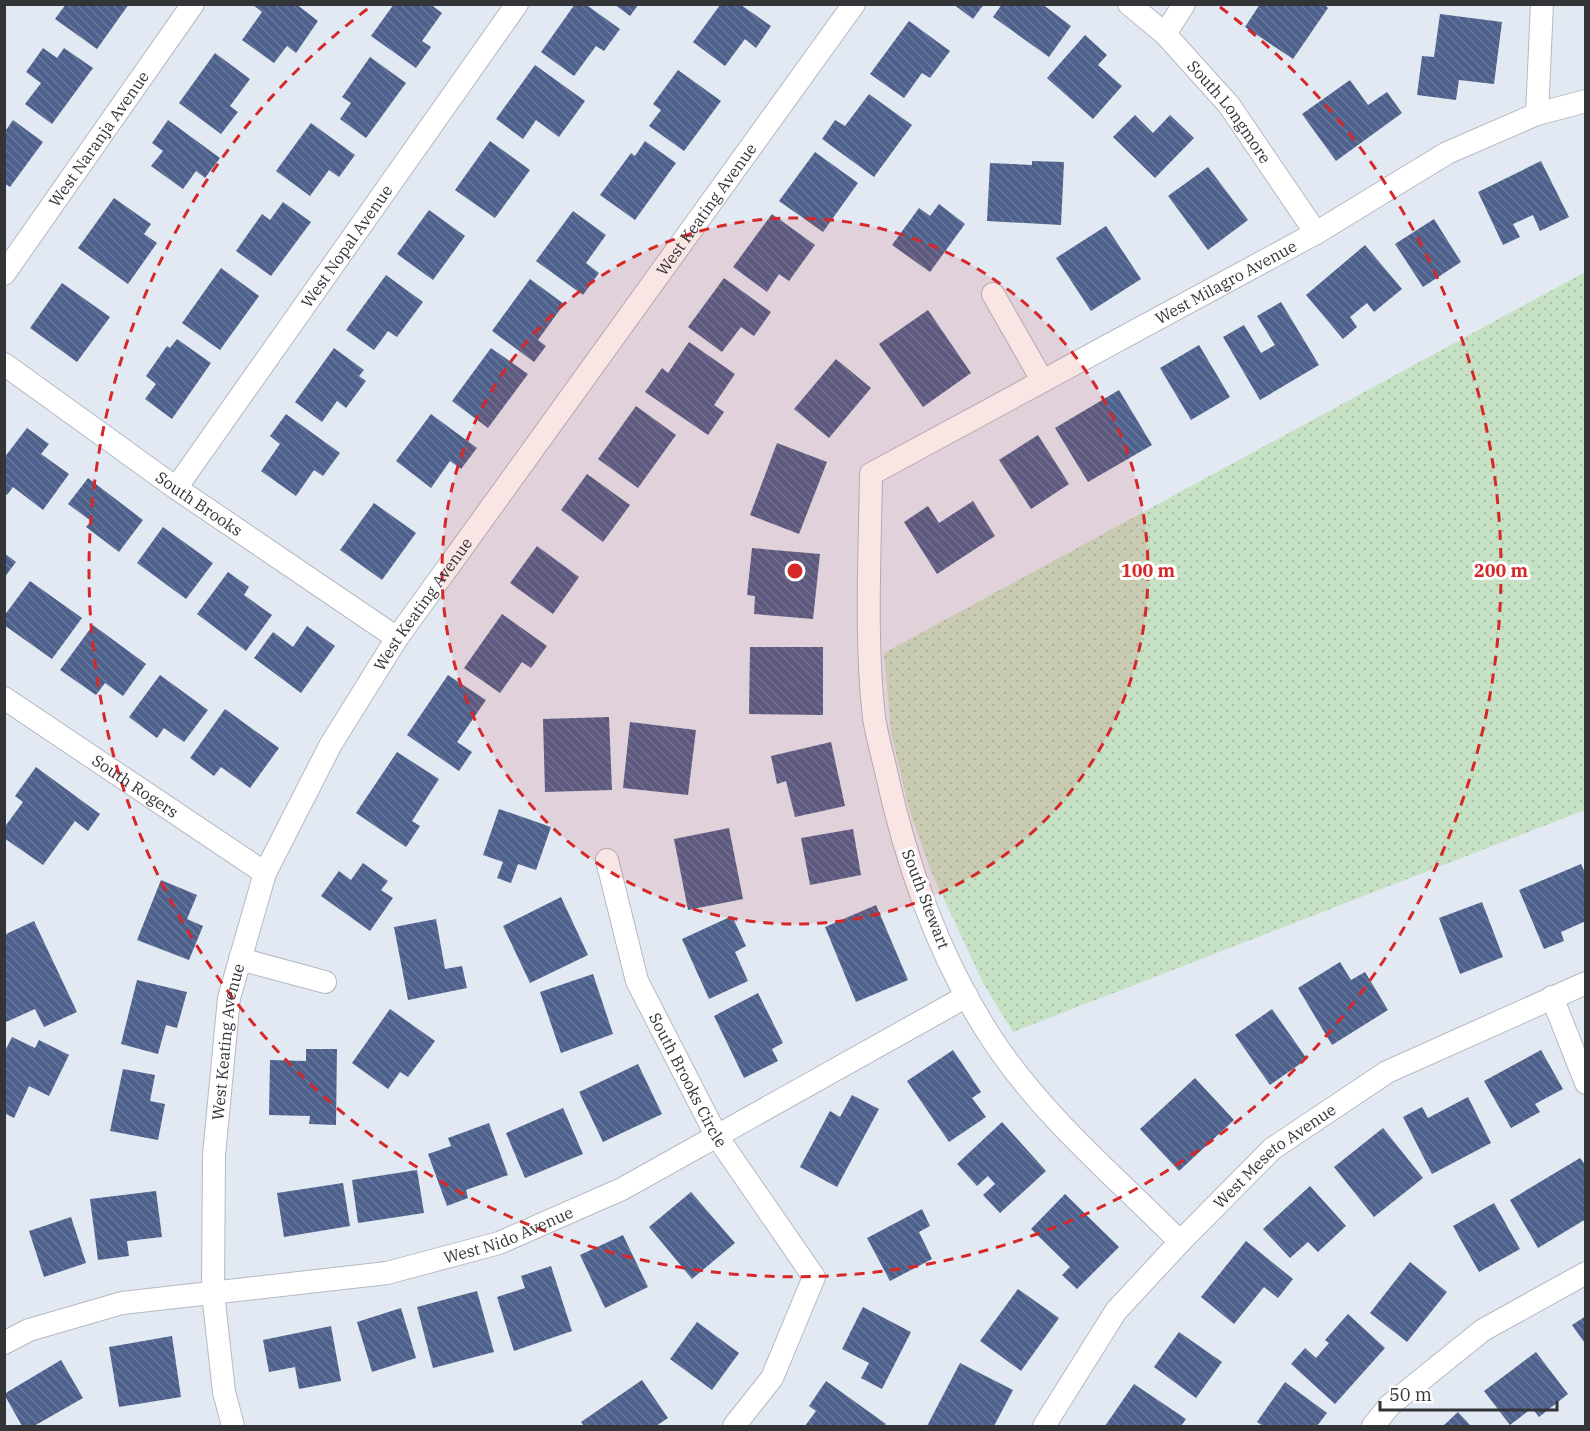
<svg xmlns="http://www.w3.org/2000/svg" width="1590" height="1431" viewBox="0 0 1590 1431" font-family="'IBM Plex Serif',serif">
<defs>
<pattern id="grass-dots" width="8" height="8" patternUnits="userSpaceOnUse" patternTransform="scale(1.5)"><rect width="8" height="8" fill="#c7e1c5"/><path d="M2 2h.1M6 6h.1" fill="none" stroke="#abc2aa" stroke-width="1.8" stroke-linecap="round"/></pattern>
<pattern id="building-back-hatch" width="6" height="6" patternUnits="userSpaceOnUse" patternTransform="scale(1.5)"><rect width="6" height="6" fill="#4d618c"/><path d="M-1 5l2 2M0 0l6 6M5-1l2 2" fill="none" stroke="#6a799a"/></pattern>
</defs>
<rect width="100%" height="100%" fill="#e3e9f3"/>
<path fill="url(#grass-dots)" d="M1585,272v538l-572,222 -30,-49 -52,-112 -22,-62 -18,-77 -7,-79z"/>
<g fill="url(#building-back-hatch)">
<path d="M66,4h63l-32,45 -42,-30z"/>
<path d="M252,4h44l22,17 -22,32 -9,-7 -13,17 -32,-23 20,-28z"/>
<path d="M394,4h36l12,9 -20,28 9,6 -15,21 -45,-32z"/>
<path d="M575,4h10l35,25 -16,22 -8,-5 -22,30 -33,-24z"/>
<path d="M614,4h25l-9,12z"/>
<path d="M953,4h31l-11,15z"/>
<path d="M1002,4h40l29,22 -22,31 -56,-40z"/>
<path d="M1260,4h64l4,4 -35,51 -48,-32z"/>
<path d="M720,5h21l30,21 -15,22 -11,-9 -20,27 -32,-24z"/>
<path d="M1440,14l62,8 -8,62 -35,-4 -3,20 -39,-5 5,-39 12,1z"/>
<path d="M909,21l41,30 -20,27 -8,-5 -18,25 -34,-24z"/>
<path d="M1085,35l22,20 -9,10 24,21 -29,33 -46,-41z"/>
<path d="M43,48l14,10 7,-10 29,20 -41,56 -27,-20 16,-21 -15,-11z"/>
<path d="M215,53l35,26 -20,27 8,6 -17,22 -42,-31z"/>
<path d="M370,57l36,26 -40,55 -26,-19 11,-16 -9,-6z"/>
<path d="M535,65l50,36 -26,36 -23,-17 -13,19 -27,-20z"/>
<path d="M678,70l43,31 -37,50 -35,-25 12,-16 -8,-6z"/>
<path d="M1350,80l18,25 19,-13 15,21 -66,48 -34,-47z"/>
<path d="M869,94l43,31 -38,52 -52,-38 13,-19 10,6z"/>
<path d="M1135,115l18,18 17,-18 24,23 -39,40 -42,-41z"/>
<path d="M13,120l30,22 -33,45 -6,-4v-50z"/>
<path d="M168,120l52,38 -15,20 -9,-7 -13,18 -32,-23 12,-15 -11,-8z"/>
<path d="M311,123l44,32 -16,22 -10,-7 -19,26 -34,-25z"/>
<path d="M490,141l40,29 -35,48 -40,-28z"/>
<path d="M645,141l31,22 -41,57 -35,-25 31,-42 4,3z"/>
<path d="M815,152l43,31 -35,49 -44,-31z"/>
<path d="M1032,161l32,1 -3,63 -74,-4 3,-58 42,2z"/>
<path d="M1541,161l28,56 -29,14 -7,-16 -20,9 7,13 -17,8 -25,-53z"/>
<path d="M1208,167l40,53 -40,30 -40,-54z"/>
<path d="M114,198l37,26 -7,10 13,9 -29,41 -50,-36z"/>
<path d="M283,202l28,20 -40,54 -35,-25 26,-37 8,6z"/>
<path d="M939,204l26,20 -35,48 -38,-27 27,-37 11,8z"/>
<path d="M429,210l36,26 -32,44 -36,-26z"/>
<path d="M573,211l33,24 -20,28 13,10 -16,22 -47,-34z"/>
<path d="M772,214l43,31 -26,36 -10,-7 -12,18 -34,-25z"/>
<path d="M1434,219l27,43 -38,25 -28,-43z"/>
<path d="M1106,226l35,53 -50,32 -35,-53z"/>
<path d="M1365,245l37,44 -28,23 -7,-9 -17,14 7,10 -14,12 -37,-44z"/>
<path d="M221,268l38,28 -39,54 -38,-27z"/>
<path d="M386,275l37,27 -26,35 -9,-6 -14,19 -28,-20z"/>
<path d="M724,278l47,34 -17,24 -13,-9 -19,25 -34,-25z"/>
<path d="M530,279l34,25 -26,36 8,6 -12,16 -42,-31z"/>
<path d="M62,283l48,34 -33,45 -47,-34z"/>
<path d="M1281,302l38,63 -59,35 -37,-63 21,-12 17,28 14,-8 -18,-29z"/>
<path d="M928,310l43,63 -48,34 -44,-63z"/>
<path d="M177,339l34,24 -39,56 -27,-20 11,-15 -10,-8 21,-30 3,2z"/>
<path d="M689,342l46,32 -21,31 10,7 -16,23 -63,-43 17,-24 6,5z"/>
<path d="M1199,345l31,52 -39,23 -31,-52z"/>
<path d="M334,348l30,22 -5,6 7,5 -20,27 -9,-7 -15,21 -27,-20z"/>
<path d="M491,348l37,26 -40,54 -36,-27z"/>
<path d="M836,359l35,29 -42,50 -35,-29z"/>
<path d="M1119,390l33,55 -64,37 -33,-54z"/>
<path d="M636,406l40,29 -38,53 -40,-29z"/>
<path d="M286,414l54,39 -17,23 -9,-6 -18,26 -35,-25 19,-27 -10,-8z"/>
<path d="M431,414l46,34 -16,21 -11,-8 -19,27 -35,-27z"/>
<path d="M27,428l22,16 -8,10 28,20 -26,36 -30,-23 -6,8 -3,-2v-35z"/>
<path d="M1038,435l31,49 -38,25 -32,-49z"/>
<path d="M777,443l50,19 -28,72 -49,-19z"/>
<path d="M587,474l43,31 -27,37 -42,-32z"/>
<path d="M88,478l55,42 -24,32 -33,-25 5,-6 -23,-17z"/>
<path d="M973,501l22,35 -58,38 -33,-52 24,-16 11,17z"/>
<path d="M374,503l42,30 -34,47 -42,-30z"/>
<path d="M163,527l50,36 -27,36 -49,-36z"/>
<path d="M537,546l42,31 -26,37 -43,-31z"/>
<path d="M752,548l68,6 -7,65 -59,-5 1,-18 -8,-1z"/>
<path d="M4,553l12,9 -12,16z"/>
<path d="M228,572l21,15 -5,8 28,20 -26,36 -49,-37z"/>
<path d="M30,581l52,37 -30,41 -48,-34v-9z"/>
<path d="M502,614l45,32 -16,22 -9,-6 -22,31 -36,-25z"/>
<path d="M93,625l53,39 -23,32 -18,-13 -9,12 -36,-25z"/>
<path d="M307,626l28,20 -34,47 -47,-35 19,-26 20,15z"/>
<path d="M750,647h73v68l-74,-1z"/>
<path d="M160,675l48,35 -24,32 -20,-14 -7,10 -28,-21z"/>
<path d="M448,675l38,25 -29,42 15,10 -13,19 -52,-36z"/>
<path d="M225,709l54,39 -29,40 -29,-21 -7,9 -24,-18z"/>
<path d="M609,717l3,73 -67,2 -2,-73z"/>
<path d="M630,722l66,8 -8,65 -65,-7z"/>
<path d="M831,742l14,64 -50,11 -9,-36 -9,3 -6,-28z"/>
<path d="M397,752l42,27 -27,42 8,5 -14,21 -50,-34z"/>
<path d="M36,767l64,47 -12,17 -13,-10 -32,44 -39,-27v-10l19,-26 -8,-6z"/>
<path d="M499,809l52,18 -15,43 -18,-6 -7,19 -14,-5 6,-16 -20,-7z"/>
<path d="M729,828l14,71 -55,11 -14,-71z"/>
<path d="M853,829l8,46 -51,10 -9,-47z"/>
<path d="M363,863l25,18 -7,9 12,8 -23,33 -49,-35 18,-25 12,9z"/>
<path d="M1581,864l5,11v46l-25,11 3,9 -20,8 -25,-59z"/>
<path d="M161,880l36,15 -10,24 16,7 -14,34 -52,-20z"/>
<path d="M561,897l27,58 -58,28 -27,-57z"/>
<path d="M1482,902l21,55 -43,17 -21,-56z"/>
<path d="M876,905l32,75 -52,22 -31,-75z"/>
<path d="M732,916l14,30 -11,6 13,29 -39,18 -27,-60z"/>
<path d="M436,919l9,50 17,-3 5,22 -59,12 -14,-73z"/>
<path d="M34,921l43,91 -33,15 -9,-18 -29,13 -2,-2v-85z"/>
<path d="M1340,962l11,18 14,-8 23,38 -56,35 -34,-57z"/>
<path d="M593,974l20,60 -52,19 -21,-61z"/>
<path d="M137,980l50,12 -10,36 -11,-3 -8,29 -37,-10z"/>
<path d="M758,993l25,50 -11,6 6,12 -34,17 -30,-62z"/>
<path d="M390,1009l45,32 -27,36 -8,-5 -12,17 -36,-26z"/>
<path d="M1272,1009l35,50 -37,26 -35,-50z"/>
<path d="M12,1037l23,11 4,-8 30,15 -20,41 -20,-10 -15,32 -10,-5v-60z"/>
<path d="M306,1049h31l-1,76 -27,-1 1,-8 -41,-1 1,-55 36,1z"/>
<path d="M953,1050l28,42 -9,6 14,19 -37,25 -42,-61z"/>
<path d="M1541,1050l22,39 -28,15 5,8 -29,16 -27,-47z"/>
<path d="M638,1064l24,50 -59,28 -24,-50z"/>
<path d="M123,1069l32,6 -5,26 15,3 -7,36 -48,-9z"/>
<path d="M1195,1078l39,42 -55,51 -39,-42z"/>
<path d="M852,1095l27,14 -42,78 -37,-20 30,-56 10,6z"/>
<path d="M1468,1097l23,46 -59,31 -29,-57 19,-10 6,11z"/>
<path d="M563,1108l20,46 -58,24 -19,-45z"/>
<path d="M1002,1122l44,49 -46,42 -17,-18 12,-11 -7,-8 -11,10 -20,-22z"/>
<path d="M489,1123l19,52 -42,15 2,8 -21,8 -19,-52 23,-8 -3,-8z"/>
<path d="M1383,1128l40,50 -49,39 -40,-50z"/>
<path d="M1580,1158l6,8v53l-48,29 -28,-48z"/>
<path d="M417,1170l7,43 -66,10 -6,-43z"/>
<path d="M343,1183l7,43 -66,11 -7,-44z"/>
<path d="M1310,1186l36,40 -28,26 -10,-10 -18,16 -27,-29z"/>
<path d="M156,1191l6,46 -35,4 2,15 -31,4 -8,-61z"/>
<path d="M691,1192l44,51 -43,36 -43,-52z"/>
<path d="M1065,1194l54,53 -42,42 -15,-14 8,-8 -39,-38z"/>
<path d="M1494,1203l26,46 -41,23 -26,-46z"/>
<path d="M922,1209l8,17 -11,6 13,27 -42,22 -23,-43z"/>
<path d="M71,1217l15,46 -42,14 -15,-46z"/>
<path d="M623,1235l25,52 -43,21 -25,-53z"/>
<path d="M1246,1241l47,38 -15,19 -14,-11 -30,37 -33,-27z"/>
<path d="M1410,1262l37,30 -40,50 -37,-29z"/>
<path d="M551,1266l21,65 -58,20 -17,-54 28,-9 -4,-12z"/>
<path d="M1018,1289l41,29 -38,53 -41,-30z"/>
<path d="M477,1291l17,61 -61,16 -16,-61z"/>
<path d="M863,1307l48,25 -29,57 -21,-11 8,-15 -27,-14z"/>
<path d="M401,1308l15,50 -44,14 -15,-50z"/>
<path d="M1348,1314l37,34 -50,56 -44,-40 14,-16 11,10 13,-15 -4,-3z"/>
<path d="M1586,1316v25l-2,1 -12,-17z"/>
<path d="M697,1322l42,31 -27,37 -42,-31z"/>
<path d="M331,1326l10,55 -42,8 -4,-22 -26,5 -6,-32z"/>
<path d="M1179,1332l43,30 -26,36 -42,-31z"/>
<path d="M172,1336l9,61 -62,10 -10,-60z"/>
<path d="M1536,1352l32,42 -29,23 -7,-9 -22,17 -26,-34z"/>
<path d="M61,1360l22,38 -49,28h-12l-18,-32z"/>
<path d="M960,1363l53,27 -19,36h-67z"/>
<path d="M642,1380l26,38 -12,8h-72l-3,-4z"/>
<path d="M826,1381l60,43 -2,2h-79l11,-15 -7,-5z"/>
<path d="M1285,1382l42,31 -10,13h-54l-6,-4z"/>
<path d="M1134,1384l52,35 -5,7h-76z"/>
<path d="M1458,1412l13,14h-28z"/>
</g>
<g fill="none" stroke-linecap="round" stroke-linejoin="round">
<g stroke="#b4b9c3" stroke-width="24">
<g id="minor">
<path id="s1" d="M1129,4l36,30 64,71 87,128"/>
<path d="M1165,34l19,-30"/>
<path d="M1537,114l5,-110"/>
<path id="s2" d="M4,274l189,-270"/>
<path d="M993,294l49,86"/>
<path id="s3" d="M4,364l172,124 221,150"/>
<path id="s4" d="M176,488l341,-484"/>
<path id="s5" d="M4,698l261,175"/>
<path id="s6" d="M607,860l30,121 79,154 98,142 -42,101 -38,48"/>
<path d="M240,959l85,23"/>
<path d="M1552,997l34,86"/>
<path id="s7" d="M1180,1242c-64,-65 -137,-125 -188,-203 -52,-79 -86,-176 -106,-268 -4,-17 -9,-35 -12,-53 -9,-80 -4,-163 -3,-244l445,-241 131,-80 90,-39 49,-13"/>
<path id="s8" d="M4,1343l25,-13 93,-27 265,-30 112,-30 123,-54 345,-193"/>
<path id="s9" d="M233,1426l-9,-34 -11,-99 1,-138 15,-157 36,-125 66,-129 66,-106 457,-634"/>
<path id="s10" d="M1044,1426l72,-115 64,-69 92,-93 115,-77 199,-89"/>
<path d="M1373,1426l17,-21 93,-75 103,-57"/>
</g>
</g>
<use href="#minor" stroke="#fff" stroke-width="22"/>
</g>
<circle cx="795" cy="571" r="353" fill="#d62828" fill-opacity=".12"/>
<g fill="none" stroke="#d62828" stroke-width="3" stroke-dasharray="10 8">
<circle cx="795" cy="571" r="353"/>
<path d="M1220 7A706 706 0 1 1 370 7"/>
</g>
<g text-anchor="middle" stroke-width="6" stroke-linejoin="round" paint-order="stroke">
<g font-size="16" fill="#323438" stroke="#fff">
<text dy="6" stroke="none"><textPath href="#s1" startOffset="148">South Longmore</textPath></text>
<text dy="6" stroke="none"><textPath href="#s2" startOffset="165">West Naranja Avenue</textPath></text>
<text dy="6" stroke="none"><textPath href="#s9" startOffset="1359">West Keating Avenue</textPath></text>
<text dy="6" stroke="none"><textPath href="#s4" startOffset="296">West Nopal Avenue</textPath></text>
<text dy="6" stroke="none"><textPath href="#s7" startOffset="1269">West Milagro Avenue</textPath></text>
<text dy="6" stroke="none"><textPath href="#s3" startOffset="240">South Brooks</textPath></text>
<text dy="6" stroke="none"><textPath href="#s9" startOffset="873">West Keating Avenue</textPath></text>
<text dy="6" stroke="none"><textPath href="#s5" startOffset="158">South Rogers</textPath></text>
<text transform="translate(926 899) rotate(69)" y="6">South Stewart</text>
<text dy="6" stroke="none"><textPath href="#s9" startOffset="387">West Keating Avenue</textPath></text>
<text dy="6" stroke="none"><textPath href="#s6" startOffset="236">South Brooks Circle</textPath></text>
<text dy="6" stroke="none"><textPath href="#s10" startOffset="358">West Meseto Avenue</textPath></text>
<text dy="6" stroke="none"><textPath href="#s8" startOffset="519">West Nido Avenue</textPath></text>
</g>
</g>
<circle cx="795" cy="571" r="9" fill="#d62828" stroke="#fff" stroke-width="3"/>
<g font-size="18" text-anchor="middle" font-weight="bold" fill="#d62828" stroke="#fff" stroke-width="6" stroke-linejoin="round" paint-order="stroke">
<text x="1148" y="577">100 m</text>
<text x="1501" y="577">200 m</text>
</g>
<rect width="1590" height="1431" fill="none" stroke="#323438" stroke-width="12"/>
<path d="M1380 1401v9h177v-9" fill="none" stroke="#323438" stroke-width="3"/>
<text x="1389" y="1401" font-size="18" fill="#323438" stroke="#ffffff" stroke-width="4.5" paint-order="stroke">50 m</text>
</svg>
